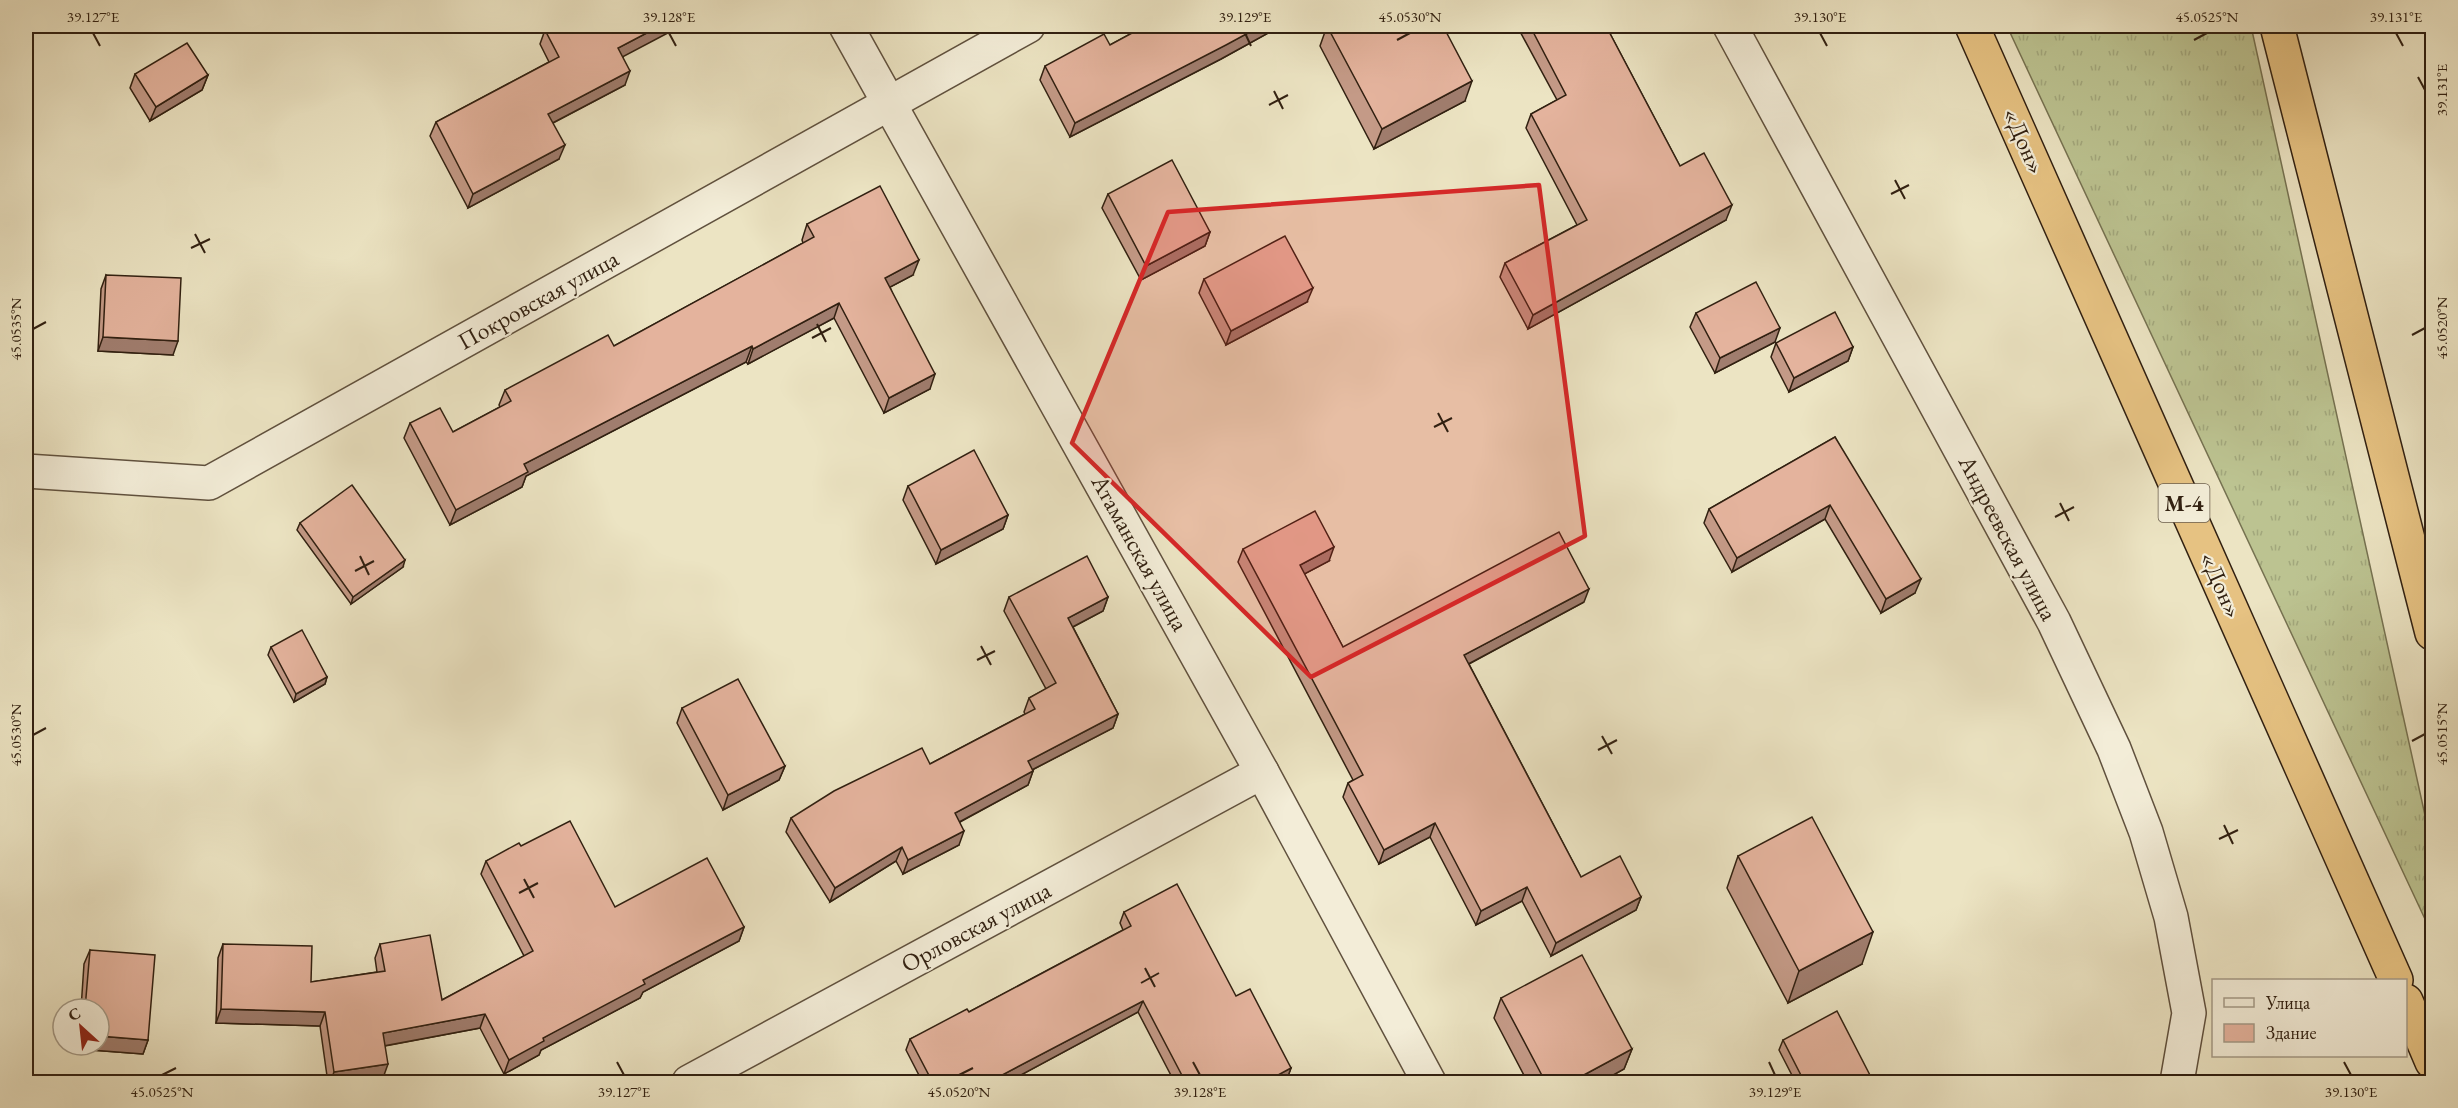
<svg xmlns="http://www.w3.org/2000/svg" width="2458" height="1108" viewBox="0 0 2458 1108" font-family="'EB Garamond',serif">
<defs>
<pattern id="grass-tufts" width="24" height="20" patternUnits="userSpaceOnUse" patternTransform="scale(1.5)"><rect width="24" height="20" fill="#bcc391"/><path d="M3 7l-1-3M5 7V3M7 7l1-3M15 17l-1-3M17 17v-4M19 17l1-3" fill="none" stroke="#a2a77c"/></pattern>
</defs>
<rect width="100%" height="100%" fill="#ece4c3"/>
<filter id="stains"><feTurbulence type="fractalNoise" baseFrequency=".00333" numOctaves="4"/><feColorMatrix values="0 0 0 0 .2 0 0 0 0 .09 0 0 0 0 .02 0 0 0 .5 -.17"/></filter>
<radialGradient id="worn" r=".72"><stop offset=".6" stop-color="#630" stop-opacity="0"/><stop offset="1" stop-color="#630" stop-opacity=".3"/></radialGradient>
<path fill="url(#grass-tufts)" stroke="#767251" stroke-width="1.5" d="M2007,26h244l181,821v87z"/>
<g fill="none" stroke-linecap="round" stroke-linejoin="round">
<g stroke="#60513e" stroke-width="36">
<g id="street">
<path d="M846,26l416,746 167,310"/>
<path d="M1730,26l324,596 60,127 32,83 25,85 18,96 -12,69"/>
<path d="M26,471l183,12 819,-457"/>
<path d="M689,1082l573,-310"/>
</g>
</g>
<g stroke="#312011" stroke-width="36">
<g id="highway">
<path d="M1972,26l424,954"/>
<path d="M2277,26l155,607"/>
<path d="M2406,1001l26,61"/>
</g>
</g>
<use href="#street" stroke="#f3edd8" stroke-width="33"/>
<use href="#highway" stroke="#e6c282" stroke-width="33"/>
</g>
<g fill="#c49a87" stroke="#312011" stroke-width="1.5">
<path d="M1145,26h136l-60,33 -151,78 -30,-57 5,-14 65,-21z"/>
<path d="M1327,26l138,75 -91,48 -54,-103z"/>
<path d="M1517,26h89l74,140 46,54 -198,109 -28,-52 5,-14 72,-38 -51,-97 5,-14 26,-14z"/>
<path d="M545,30l78,27 2,28 -72,38 6,36 -91,49 -38,-72 6,-14 113,-60 -9,-18z"/>
<path d="M135,74l73,1 -6,15 -52,31 -20,-33z"/>
<path d="M1108,194l102,38 -5,14 -64,34 -39,-72z"/>
<path d="M807,224l106,51 -23,12 40,102 -46,24 -50,-95 -86,46 -2,-2 -220,114 -4,11 -72,38 -46,-87 6,-15 43,9 47,-25 -1,-2 6,-15 109,-44 189,-103 -1,-3z"/>
<path d="M106,275l67,80 -75,-4 3,-62z"/>
<path d="M1204,279l103,23 -81,43 -27,-52z"/>
<path d="M1696,313l79,29 -60,31 -25,-46z"/>
<path d="M1776,343l77,4 -5,14 -59,31 -18,-35z"/>
<path d="M1835,437l80,156 -34,20 -56,-94 -93,53 -28,-49 5,-14z"/>
<path d="M908,486l100,29 -5,14 -67,35 -33,-64z"/>
<path d="M300,523l103,44 -52,37 -54,-74z"/>
<path d="M1243,549l86,12 -25,13 39,73 241,-45 -115,62 112,213 60,20 -5,13 -85,46 -29,-55 -46,24 -46,-88 -51,27 -36,-67 5,-14 5,-3 -115,-218z"/>
<path d="M1009,597h99l-5,14 -30,16 45,87 -5,14 -81,42 1,1 -5,14 -68,37 -1,23 -56,29 -7,-13 -66,41 -44,-70 5,-14 139,-54 95,-50 -1,-2 5,-14 17,-9 -42,-78z"/>
<path d="M271,647l56,30 -2,7 -31,18 -26,-47z"/>
<path d="M682,708l103,58 -6,14 -56,30 -46,-87z"/>
<path d="M521,846l94,61 129,20 -5,14 -96,51 -3,6 -99,52 -2,5 -35,19 -24,-46 -95,18 -2,32 -31,5h-24l-8,-57 -104,-3 2,-65 5,-14 88,38 66,-10 -2,-14 5,-14 62,56 82,-44 -43,-82 5,-13z"/>
<path d="M1738,856l124,108 -74,39 -61,-115z"/>
<path d="M1124,912l112,84 55,72 -4,11 -6,4h-106l-37,-71 -132,71h-83l-17,-33 4,-11 59,-27 154,-82 -3,-7z"/>
<path d="M90,950l58,90 -5,14 -65,-5v-4h21v-36h-18l3,-45z"/>
<path d="M1501,998l131,51 -8,20 -25,14h-71l-34,-65z"/>
<path d="M1783,1040l91,43h-78l-17,-33z"/>
</g>
<g fill="#a07d6e" stroke="#312011" stroke-width="1.5">
<path d="M660,26h21l-68,36 5,-14z"/>
<path d="M1261,26h20l-60,33 -151,78 5,-14z"/>
<path d="M630,71l-5,14 -82,43 5,-14z"/>
<path d="M208,75l-6,15 -52,31 6,-14z"/>
<path d="M1472,81l-7,20 -91,48 8,-20z"/>
<path d="M565,145l-6,14 -91,49 5,-14z"/>
<path d="M1732,205l-6,15 -198,109 5,-14z"/>
<path d="M1210,232l-5,14 -64,34 5,-14z"/>
<path d="M919,260l-6,15 -34,18 6,-15z"/>
<path d="M1313,288l-6,14 -81,43 5,-14z"/>
<path d="M839,303l-5,15 -86,46 5,-15z"/>
<path d="M1780,328l-5,14 -60,31 5,-15z"/>
<path d="M103,337l75,4 -5,14 -75,-4z"/>
<path d="M752,346l-6,16 -220,114 -4,11 -72,38 6,-15 68,-46z"/>
<path d="M1853,347l-5,14 -59,31 5,-14z"/>
<path d="M935,374l-5,15 -46,24 5,-15z"/>
<path d="M1830,505l-5,14 -93,53 5,-14z"/>
<path d="M1008,515l-5,14 -67,35 5,-14z"/>
<path d="M1334,547l-5,14 -34,18 5,-14z"/>
<path d="M405,560l-2,7 -52,37 2,-7z"/>
<path d="M1921,579l-6,14 -34,20 5,-14z"/>
<path d="M1589,589l-5,13 -125,67 5,-14z"/>
<path d="M1108,597l-5,14 -40,21 5,-14z"/>
<path d="M327,677l-2,7 -31,18 2,-8z"/>
<path d="M1118,714l-5,14 -91,47 6,-14z"/>
<path d="M785,766l-6,14 -56,30 5,-15z"/>
<path d="M1033,771l-5,14 -78,42 5,-14z"/>
<path d="M1435,823l-5,14 -51,27 5,-14z"/>
<path d="M964,831l-5,14 -56,29 5,-14z"/>
<path d="M902,847l-6,14 -66,41 5,-14z"/>
<path d="M1527,887l-5,14 -46,24 5,-14z"/>
<path d="M1641,897l-5,13 -85,46 5,-13z"/>
<path d="M744,927l-5,14 -96,51 -3,6 -99,52 -2,5 -35,19 5,-14 34,-22 100,-58z"/>
<path d="M1873,932l-11,32 -74,39 11,-32z"/>
<path d="M1143,1001l-5,11 -132,71 -4,-8z"/>
<path d="M221,1009l104,3 -5,14 -104,-3z"/>
<path d="M485,1014l-5,14 -102,19 5,-14z"/>
<path d="M99,1036l49,4 -5,14 -65,-5 1,-4h20z"/>
<path d="M1632,1049l-8,20 -25,14h-30z"/>
<path d="M388,1064l-5,14 -31,5h-22l4,-11z"/>
<path d="M1291,1068l-4,11 -6,4h-18z"/>
</g>
<g fill="#e4b39d" stroke="#312011" stroke-width="1.5">
<path d="M554,26h106l-42,22 12,23 -82,43 17,31 -92,49 -37,-72 123,-65 -14,-27z"/>
<path d="M1145,26h116l-35,19 -151,78 -30,-57 59,-32 6,11z"/>
<path d="M1327,26h116l29,55 -90,48z"/>
<path d="M1530,26h76l74,140 24,-13 28,52 -199,110 -28,-52 82,-43 -56,-106 35,-19z"/>
<path d="M187,43l21,32 -52,32 -21,-33z"/>
<path d="M1172,160l38,72 -64,34 -38,-72z"/>
<path d="M880,186l39,74 -34,18 50,96 -46,24 -50,-95 -86,46 -1,-3 -228,118 4,8 -72,38 -46,-87 30,-15 13,24 58,-31 -6,-11 103,-55 6,11 200,-109 -7,-13z"/>
<path d="M1285,236l28,52 -82,43 -27,-52z"/>
<path d="M106,275l75,3 -3,63 -75,-4z"/>
<path d="M1756,282l24,46 -60,30 -24,-45z"/>
<path d="M1835,312l18,35 -59,31 -18,-35z"/>
<path d="M1835,437l86,142 -35,20 -56,-94 -93,53 -28,-49z"/>
<path d="M974,450l34,65 -67,35 -33,-64z"/>
<path d="M352,485l53,75 -52,37 -53,-74z"/>
<path d="M1315,511l19,36 -34,18 43,82 216,-115 30,57 -125,66 117,222 39,-21 21,41 -85,46 -29,-56 -46,24 -46,-88 -51,27 -36,-67 15,-8 -120,-226z"/>
<path d="M1087,556l21,41 -40,21 50,96 -90,47 5,10 -78,42 9,18 -56,29 -6,-13 -67,41 -44,-70 43,-27 88,-43 8,16 105,-55 -6,-11 27,-15 -47,-86z"/>
<path d="M302,630l25,47 -31,17 -25,-47z"/>
<path d="M738,679l47,87 -57,29 -46,-87z"/>
<path d="M1812,817l61,115 -74,39 -61,-115z"/>
<path d="M570,821l45,86 92,-49 37,69 -101,53 2,4 -102,54 1,3 -35,19 -24,-46 -102,19 5,31 -54,8 -9,-60 -104,-3 2,-65 89,2 -1,36 74,-11 -5,-27 50,-9 12,65 91,-49 -47,-90 33,-18 2,3z"/>
<path d="M1177,884l59,112 14,-7 41,79 -28,15h-77l-43,-82 -141,74 4,8h-73l-23,-44 57,-30 2,3 162,-86 -7,-14z"/>
<path d="M90,950l65,5 -7,85 -49,-4v-27h-14z"/>
<path d="M1582,955l50,94 -63,34h-23l-45,-85z"/>
<path d="M1837,1011l37,72h-69l-22,-43z"/>
</g>
<path fill="#d62828" fill-opacity="0.2" stroke="#d62828" stroke-width="4.5" stroke-linejoin="round" d="M1539,185l46,351 -274,141 -239,-234 96,-231z"/>
<path fill="none" stroke="#312011" stroke-width="2" d="M93,33l7,13M669,33l7,13M1245,33l6,13M1820,33l7,13M2396,33l7,13M1397,40l13,-7M2194,40l13,-7M2418,77l7,13M1274,91l9,18M1269,105l19,-10M1895,180l10,19M1891,194l18,-9M195,234l10,19M191,248l19,-9M817,324l9,18M33,329l13,-7M2412,335l13,-7M812,338l19,-10M1438,413l10,19M1434,427l18,-9M2060,503l9,18M2055,517l19,-10M360,556l9,19M355,571l19,-10M981,646l10,19M977,660l18,-9M33,735l13,-7M1602,736l10,18M2412,741l13,-7M1598,750l19,-10M2224,825l9,19M2219,839l19,-9M524,879l10,19M519,893l19,-10M1145,968l10,19M1141,983l18,-10M617,1062l7,13M1193,1062l7,13M1769,1062l6,13M2344,1062l7,13M162,1075l14,-7M959,1075l14,-7"/>
<g text-anchor="middle" stroke-width="4.5" stroke-linejoin="round" paint-order="stroke">
<rect fill="#f3edd8" stroke="#6b5e4d" stroke-width="1.5" x="2158.5" y="484" width="51" height="38" rx="4.5"/>
<g font-size="22" font-weight="bold" fill="#312011">
<text x="2184" y="511">М-4</text>
</g>
<g font-size="24" fill="#312011" stroke="#f3edd8">
<text transform="translate(2024 141) rotate(66)" y="8">«Дон»</text>
<text transform="translate(538 300) rotate(-29)" y="8">Покровская улица</text>
<text transform="translate(2008 538) rotate(62)" y="8">Андреевская улица</text>
<text transform="translate(1140 553) rotate(61)" y="8">Атаманская улица</text>
<text transform="translate(2221 585) rotate(66)" y="8">«Дон»</text>
<text transform="translate(976 927) rotate(-28)" y="8">Орловская улица</text>
</g>
</g>
<rect width="2458" height="1108" fill="none" stroke="#ece4c3" stroke-width="66"/>
<rect x="2212" y="979" width="195" height="78" fill="#f3edd8" stroke="#a59b88" stroke-width="1.5"/>
<rect x="2224" y="998" width="30" height="9" fill="#f3edd8" stroke="#a59b88" stroke-width="1.5"/>
<text x="2266" y="1009" font-size="18" fill="#312011">Улица</text>
<rect x="2224" y="1024" width="30" height="18" fill="#e4b39d" stroke="#a59b88" stroke-width="1.5"/>
<text x="2266" y="1039" font-size="18" fill="#312011">Здание</text>
<g transform="translate(81 1027) rotate(333)"><circle r="28" fill="#f3edd8" stroke="#a59b88" stroke-width="1.5"/>
<path d="M0-4.5L10 22L0 15L-10 22Z" fill="#8f2418"/>
<text y="-9" font-size="16" font-weight="bold" text-anchor="middle" fill="#312011">С</text>
</g>
<rect x="33" y="33" width="2392" height="1042" fill="none" stroke="#312011" stroke-width="2"/>
<g font-size="15" text-anchor="middle" fill="#312011">
<text x="93" y="22">39.127°E</text>
<text x="669" y="22">39.128°E</text>
<text x="1245" y="22">39.129°E</text>
<text x="1410" y="22">45.0530°N</text>
<text x="1820" y="22">39.130°E</text>
<text x="2207" y="22">45.0525°N</text>
<text x="2396" y="22">39.131°E</text>
<text transform="translate(2442 90) rotate(-90)" y="5">39.131°E</text>
<text transform="translate(2442 328) rotate(-90)" y="5">45.0520°N</text>
<text transform="translate(16 329) rotate(-90)" y="5">45.0535°N</text>
<text transform="translate(2442 734) rotate(-90)" y="5">45.0515°N</text>
<text transform="translate(16 735) rotate(-90)" y="5">45.0530°N</text>
<text x="162" y="1097">45.0525°N</text>
<text x="624" y="1097">39.127°E</text>
<text x="959" y="1097">45.0520°N</text>
<text x="1200" y="1097">39.128°E</text>
<text x="1775" y="1097">39.129°E</text>
<text x="2351" y="1097">39.130°E</text>
</g>
<rect width="100%" height="100%" filter="url(#stains)"/>
<rect width="100%" height="100%" fill="url(#worn)"/>
</svg>
